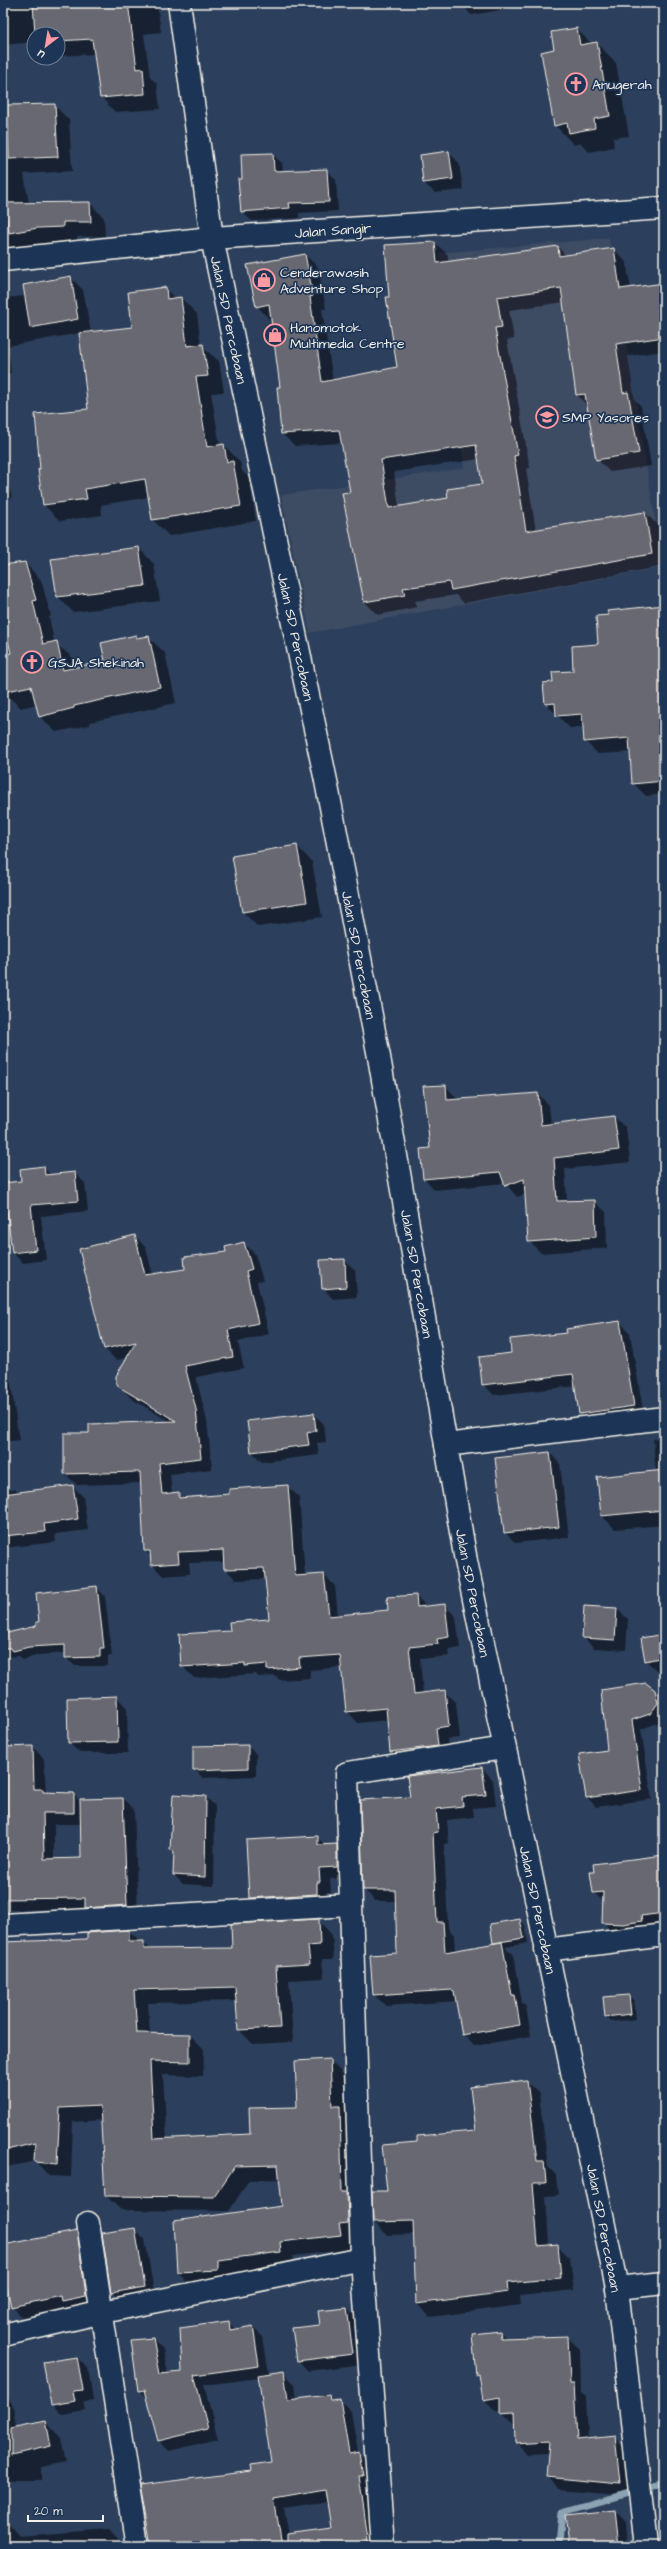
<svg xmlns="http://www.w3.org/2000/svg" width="667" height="2549" viewBox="0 0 667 2549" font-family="'Architects Daughter',sans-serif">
<rect width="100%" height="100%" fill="#2c3f5c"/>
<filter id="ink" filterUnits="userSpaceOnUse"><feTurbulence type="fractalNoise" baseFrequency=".025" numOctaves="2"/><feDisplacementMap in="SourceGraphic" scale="8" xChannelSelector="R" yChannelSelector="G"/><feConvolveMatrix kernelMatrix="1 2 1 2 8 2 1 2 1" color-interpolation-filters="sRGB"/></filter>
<g filter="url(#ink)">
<path fill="#3e4b63" d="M609,238l54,329 -353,66 -29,-138 183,-27 -14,-103 -11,-112z"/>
<g fill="#0007" fill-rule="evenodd">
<path d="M3,3h154l4,29 -17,2 6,43 7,7 3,25 -45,3 -14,-15 -6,-43 -37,2v-22h-24v8l-31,3z"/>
<path d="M461,3h51l1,5 -42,7z"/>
<path d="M576,29l16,15 5,-1 19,20 13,73 -16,2 1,9 -25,5 -8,-9 -7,2 -19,-20v-75z"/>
<path d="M54,105l15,15 3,51 -48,3 5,30 61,-1 14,15 1,18 -28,1v4l-74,7v-141z"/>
<path d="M449,152l10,11 4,27 -28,3 -11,-10 -3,-27z"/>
<path d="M272,154l10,9 1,8 44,-1 9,10 2,31 -39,2v5l-47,3 -10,-9 1,-32z"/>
<path d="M435,243l13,12v8l110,-16 8,9 48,-7 12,13 5,27 33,-5v67l-36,5 7,44 6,6 10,60 -41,6 -13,-13 -8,-52 -12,-12 -13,-93 -55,8 5,29 -7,1 23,128 -4,1 10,62 109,-18 13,12 6,41 -200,37 -8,-8 -41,6 2,6 -39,8 -13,-13 -22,-108 9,-1 -10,-50 -47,3 -13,-12v-46l-10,-69h-3l-12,-13 48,-51 13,12 8,42h-4l11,72 65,-13 -8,-70zM479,459l4,26 -33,14 -51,8 -5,-35z"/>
<path d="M70,277l13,13 8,43 42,-5 32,-39 10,9h6l16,16 4,32 18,15 5,31 -13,1 9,53 4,-1 16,17 2,9 7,7 7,43 -87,15 -16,-16 -4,-23 -48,8 1,10 -42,6 -16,-16 -3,-35 48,-61 -9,-76 -72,13 3,27 -8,1v-76l23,-2z"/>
<path d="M3,475l3,3 6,20 -9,2z"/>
<path d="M139,548l15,16 6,37 -87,11 -15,-15 -6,-37z"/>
<path d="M25,563l16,17 10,36 -2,1 5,25 19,16 2,10 31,-7 29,-25 3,3 10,-2 17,16 11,50 -86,19v3l-34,7 -17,-16 -2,-12 -16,4 -13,-12 -5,1v-131z"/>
<path d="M664,606v188l-18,2 -13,-13 -2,-31 -33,2 -13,-13 -1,-14 -14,1 -24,-24 -2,-20 11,-1 20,-12 24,-26z"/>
<path d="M297,846l15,16 10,55 -64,10 -15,-15z"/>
<path d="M446,1086l12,14 80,-6 11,11 2,19 63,-7 12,11 4,34 -65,7 2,32h27l12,11 1,36 -66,5 -12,-12 -3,-47 -9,3 -12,-14 -70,7 -11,-12z"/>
<path d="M661,1140h3v29h-1z"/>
<path d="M43,1167l8,8 23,-2 11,10 3,28 -47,5 5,44 -23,3 -10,-10 -4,-32 -6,-6v-31l19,-3z"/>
<path d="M135,1236l11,12 7,27 33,-5 41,-17 17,-10 11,11 8,27 -6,1 12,52 -31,8 6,26 -48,9 11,44 5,48 -42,5 2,20 6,-1 6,6 103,-13 12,11 6,79 19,-1 11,11 3,30 51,-5 27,-15 11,11 18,-2 11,12 4,31 -12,2 1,6 -29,3 3,35 22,-2 11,11 4,35 -13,1 2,18 -47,6 -11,-11 -3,-32 -30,3 -11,-12 -5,-44 -32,3v8l-30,2 -5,-4 -17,1 -2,-3 -62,4 -12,-12 49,-34 39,-12 -4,-41 -30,1 -11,-12 -1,-6 -35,1 1,11 -27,2 -11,-12 -1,-7 -6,-7 -4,-67 -64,2 -12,-11 25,-40 82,-11 -40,-24 -12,-12 8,-29 -12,2 -11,-11 -25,-100z"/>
<path d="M344,1260l11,10 2,27 -24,2 -10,-11z"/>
<path d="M620,1322l10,11 14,83 -53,8 -11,-11 -4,-27 -82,9 -11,-11 29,-30 56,-20z"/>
<path d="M3,1365l6,6 10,69 -16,2z"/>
<path d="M313,1414l11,10 2,18 -9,1 2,12 -57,7 -10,-10z"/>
<path d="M664,1438v87l-49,4 -13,-13 -4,-38 58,-6 -3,-33z"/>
<path d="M550,1453l10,11 9,73 -53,6 -11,-10z"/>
<path d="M73,1486l10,11 5,33 -33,4 1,8 -53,6v-58l12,-1 4,4z"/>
<path d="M96,1587l9,9 7,60h-4v10h-33l-9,-8v-5l-28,2 -15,5 -4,-4 -16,1v-22l34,-8z"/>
<path d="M617,1609l11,10 -2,31 -32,-2 -11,-11z"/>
<path d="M664,1635v35l-8,1 -10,-11z"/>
<path d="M654,1690l10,10v21l-23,8 11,70 -56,8 -9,-10 21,-46z"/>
<path d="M117,1697l10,11 1,45h-48l-11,-10z"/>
<path d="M247,1746l9,8v22l-53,2 -9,-9z"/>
<path d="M33,1747l11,12 2,34 27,1 8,8 42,-3 11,11 4,106 -41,1 -8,-8 -86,1v-162zM54,1824h28v35l-28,1z"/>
<path d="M482,1768l11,12 3,26 -23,2 1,9 -27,3 2,23 -5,1 4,84 6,7 1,16 41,-7 -2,-2 26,-22 5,5 3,18 -23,4 9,8 8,48 4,4 5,29 -57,10 -11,-12 -6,-33 -71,5 -12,-11 24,-41 -2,-53h-21l-11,-12 47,-91z"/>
<path d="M206,1797l9,9 -1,80 -31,-2 -9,-9 1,-22 -4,-3z"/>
<path d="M317,1837l9,9 10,-1 11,11 1,21 -18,2 1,13h-4v13l-67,3 -10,-10z"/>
<path d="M664,1856v68l-51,9 -10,-10 1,-21 -10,-9 -3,-20z"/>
<path d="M318,1920l14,15 2,24h-12l2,19 -35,2 4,62 -40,2 -14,-14 -2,-29 -89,2 2,31 40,1 14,14 -1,27 -40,-1 4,65 84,-5 47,-27 31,-48 14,14 3,40 7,7 1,128 -61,7 2,10 -64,8 1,9 -40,3 -14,-14 105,-66 -3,-27 -31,1 -20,31 -108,-1 -15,-14 -4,-76 -29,2 -2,55 -22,-1 -14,-15 -32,7v-222l84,-6 41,-9 24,19 81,-1z"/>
<path d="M629,1996l5,5 2,18 -25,3 -5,-6z"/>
<path d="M526,2081l13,13 9,73 8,8 2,20 -12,1 3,50 8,-1 13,13 4,32 -54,6 1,9 -91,12 -13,-13 -2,-70 -28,1 -13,-13 -1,-30h15l30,-49 58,-12z"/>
<path d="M134,2229l11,10 10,59 -32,5 -11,-11z"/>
<path d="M76,2232l11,11 9,63 -23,5 -4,-4 -47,10 -10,-11 -9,-43v-17z"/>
<path d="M347,2309l11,10 5,45 -55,7 -10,-11 23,-34z"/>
<path d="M228,2322l8,8 16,-3 11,10 6,37 14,-2 12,12 2,16 32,-4 5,5 6,-1 11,11 7,42 12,11 8,82h-226l101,-74 19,-10 -12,-84 -56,7 14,54 -49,12 -10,-10 -11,-41 -9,-10 14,-51 10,10 5,25 15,-1zM328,2502l4,26 -43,6 -5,-25z"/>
<path d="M500,2332l7,7 60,-2 13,12 1,44 5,4 2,43 26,-3 12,13 5,45 -72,-6 -12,-13 2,-23 -21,1 -12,-12 -1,-17 -14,-14h-5l-12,-12 -3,-21 -4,-4z"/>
<path d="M77,2358l11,10 5,32 -10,2 2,9 -23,4 -10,-11z"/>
<path d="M3,2390l10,15 3,23 30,-6 15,16 5,24 -24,5v13h-39z"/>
<path d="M615,2511l11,11 2,24h-58z"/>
<path d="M3,2518l16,18 90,-7 16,17h-122z"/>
</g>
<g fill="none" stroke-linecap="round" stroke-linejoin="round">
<path stroke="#8ca3b3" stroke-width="7" d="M559,2546l3,-34 102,-29"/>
</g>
<g fill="#686772" stroke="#f4f1e8" fill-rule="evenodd">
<path d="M33,3h95l9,66 6,-1 2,26 -45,4 -8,-59 -34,2v-7h-23z"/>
<path d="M577,28l3,17 17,-3 13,74 -16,3 1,9 -26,5 -2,-10 -13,3 -13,-74 13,-3 -3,-17z"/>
<path d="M55,104l3,53 -49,2 -2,-54z"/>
<path d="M449,151l4,28 -30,4 -3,-28z"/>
<path d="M273,153l1,18 53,-2 2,33 -40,1 1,5 -49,4 -3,-33h4l-1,-25z"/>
<path d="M90,202l1,20h-28v5l-25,1 -29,5 -5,-30z"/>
<path d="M435,242l2,21 121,-17 1,10 55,-8 6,41 44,-6v54l-48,7 7,49 5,-1 11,61 -43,7 -11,-66 -9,1 -15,-107 -64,9 5,30 -7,1 23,127 -4,1 12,75 119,-19 7,42 -201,36 -2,-8 -46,6 2,7 -41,7 -22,-109 8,-1 -11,-62 -58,4 -4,-47h3l-11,-83 -13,3 -9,-42 58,-11 8,42 -3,1 12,85 75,-15 -11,-70h3l-4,-52zM476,445l6,39 -35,5 1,9 -59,10 -8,-48z"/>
<path d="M71,276l7,43 -48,9 -7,-43z"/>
<path d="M166,287l1,12 14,-2 6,49 16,-2 5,32 -12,1 11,70 17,-3 3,18 6,-1 8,45 -89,14 -7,-41 -60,10 2,10 -44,6 -5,-36h2l-5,-55 53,-5 -9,-76 53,-6 -4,-35z"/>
<path d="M139,547l6,39 -88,11 -6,-38z"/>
<path d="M25,562l11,38 -3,1 10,43 14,-3 6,29 42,-9 -4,-18 35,-8v3l13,-2 11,51 -86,19v2l-35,9 -8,-31 -28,6v-37l8,-2 -8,-33v-55z"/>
<path d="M664,605v176l-32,3 -3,-46 -45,4 -2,-28 -26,2 -1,-13 -10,1 -2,-21 10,-1 -1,-10 21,-1 -1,-25 26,-2 -2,-28 13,-1 -2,-4z"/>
<path d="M297,845l10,57 -65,10 -10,-56z"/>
<path d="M446,1085l1,15 91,-7 3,32 73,-9 5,34 -65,8 3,43 38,-1 1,37 -68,5 -4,-63 -19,7 -5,-14 -77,7 -3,-30 10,-1 -7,-62z"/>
<path d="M44,1166l1,9 30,-3 3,29 -47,4 5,45 -24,3 -5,-42 -4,1v-29l18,-2 -1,-12z"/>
<path d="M135,1235l10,40 40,-6 -1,-12 42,-5 -1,-5 19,-5 8,27 -6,2 12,52 -30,7 5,27 -48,9 11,43 5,49 -42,5 3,31 17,-2v6l50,-4v-5l59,-4 7,91 29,-2 5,42 59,-6 -1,-13 29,-2 1,12 28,-3 4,33 -12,2 1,5 -29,3 5,47 31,-4 4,36 -13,2 2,18 -48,6 -4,-44 -40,4 -6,-57 -41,3 1,9 -33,3v-6l-22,2v-3l-64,4 -2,-33 51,-3 -1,-9 40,-3 -5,-51 -40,1 -1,-19 -45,2 1,11 -28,2 -1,-14h-6l-4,-79 -76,2v-41h25v-9l87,-3 -57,-34 -3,-5v-6l20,-34 -32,7 -25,-100z"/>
<path d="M345,1259l1,28 -24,2 -2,-29z"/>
<path d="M620,1321l14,85 -55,8 -6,-40 -91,11 -3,-28 32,-4 -1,-14 57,-6 -1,-4z"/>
<path d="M314,1413l2,18 -9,2 2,12 -58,7 -4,-31z"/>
<path d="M550,1452l9,75 -55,6 -9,-75z"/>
<path d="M664,1470v40l-63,6 -4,-39z"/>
<path d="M73,1485l5,34 -34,5 1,8 -42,4v-42z"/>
<path d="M97,1586l7,62h-4v9l-35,1v-13l-36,2 -16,4 -2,-3h-8v-14l33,-8v-4h3l-3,-29z"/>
<path d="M584,1606l33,2 -2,32 -33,-2z"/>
<path d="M664,1634v23l-19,4 -4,-23z"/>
<path d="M646,1683l9,7 3,13 -8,11 -18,6 10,70 -56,8 -7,-44 28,-4 -6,-60z"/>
<path d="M117,1696l1,46 -50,1 -1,-45z"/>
<path d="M248,1745v23l-55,2v-24z"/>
<path d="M33,1746l1,43h9v3l31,1v20h-31l1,46 37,-1 -1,-59 43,-1 4,107 -42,3v-10l-82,1v-57h5l-1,-73h-4v-22z"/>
<path d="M482,1767l4,28 -24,2 1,9 -27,3 2,23 -5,1 4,89h6l2,30 57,-10 10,53h3l5,30 -58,10 -8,-44 -2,-1 -79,5 -3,-40 27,-2 -2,-63h-32l-3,-90 50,-3 -3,-21z"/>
<path d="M173,1794l33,2 -1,81 -32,-2 1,-24 -4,-1z"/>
<path d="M318,1836v9l19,-1v23l-18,1 1,14h-3v12l-68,4 -3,-58z"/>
<path d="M664,1855v58l-23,3 1,5 -19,3 -21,-1 1,-31 -10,1 -3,-21h4l-1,-8z"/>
<path d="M319,1919l1,26 -12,1 2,18 -34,2 4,62 -42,2 -3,-43 -101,3 3,43 53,1v28l-40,-1 4,78 96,-5 -1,-26 48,-1 -2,-46 35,-2 2,47h8l2,86h5l1,31 -9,1 2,11 -61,7 1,10 -63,8v10l-41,2 -3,-51 108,-15 -4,-41 -43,1 -21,31 -109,-1 -5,-90 -40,2 -3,56 -23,-2 1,-19 -32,8v-209l84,-3v-6l42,-3v11h15v8l88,-1 -1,-24z"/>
<path d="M520,1919l4,19 -31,5 -3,-19z"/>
<path d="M629,1995l2,19 -26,3 -2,-20z"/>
<path d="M527,2080l10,81h7l2,22h-13l5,63 20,-2 3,34 -54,5 1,9 -92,12 -3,-83 -40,1 -1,-31h15l-5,-46 35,-3v-6l58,-5 -5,-44z"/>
<path d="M135,2228l10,59 -34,6 -9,-60z"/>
<path d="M77,2231l9,65 -24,5 -1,-5 -50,11 -8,-39v-23z"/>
<path d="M347,2308l6,46 -56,7 -5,-33 28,-3 -2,-14z"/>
<path d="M229,2321l1,9 23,-4 6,40 -65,9 14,54 -50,12 -14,-51 -6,1 -7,-51 22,-2 7,36 22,-2 -2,-44z"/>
<path d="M500,2331l1,7 67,-2 2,48h4l3,56 38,-4 5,48 -74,-7 3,-36 -34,2 -1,-31 -14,1v-16l-17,3 -4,-26 -3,1 -4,-41z"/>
<path d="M77,2357l6,33 -10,1 2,10 -24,4 -8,-43z"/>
<path d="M284,2371l4,29 41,-5 1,5 10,-1 9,55 10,-2 4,24h-4l10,70h-82v-12l44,-6 -6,-39 -51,9 8,48h-131l-11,-61 112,-14 -1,-6 20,-3 -13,-87z"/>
<path d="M46,2421l5,25 -40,9v-27z"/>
<path d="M615,2510l4,36h-50l-4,-31z"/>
</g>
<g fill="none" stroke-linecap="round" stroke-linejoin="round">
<g stroke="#f4f1e8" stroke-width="25">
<g id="minor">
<path d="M446,1445l218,-27"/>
<path d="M3,1925l347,-20"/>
<path d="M546,1950l118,-15"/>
<path d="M88,2223l49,323"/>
<path d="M617,2288l47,-5"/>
<path d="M3,2335l100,-23 259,-53"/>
<path d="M383,2546l-21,-287 -15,-486 157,-25"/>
</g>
</g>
<g stroke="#f4f1e8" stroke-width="25">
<g id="tertiary">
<path d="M179,3l33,235 114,543 53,276 87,504 151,727 29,258"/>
<path d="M3,260l209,-22 452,-30"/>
</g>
</g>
<use href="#minor" stroke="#1d3557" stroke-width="22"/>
<use href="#tertiary" stroke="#1d3557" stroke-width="22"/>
</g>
</g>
<defs>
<g id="church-ring" transform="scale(1.15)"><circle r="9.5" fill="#1d3557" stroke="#ff9aa2" stroke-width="1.5"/><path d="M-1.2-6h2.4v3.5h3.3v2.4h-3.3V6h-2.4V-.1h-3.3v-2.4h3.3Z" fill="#ff9aa2"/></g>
<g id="shop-ring" transform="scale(1.15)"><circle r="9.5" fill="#1d3557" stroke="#ff9aa2" stroke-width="1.5"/><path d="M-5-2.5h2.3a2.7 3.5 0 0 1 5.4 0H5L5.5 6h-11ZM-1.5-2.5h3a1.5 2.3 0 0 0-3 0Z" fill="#ff9aa2"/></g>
<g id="school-ring" transform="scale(1.15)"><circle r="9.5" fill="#1d3557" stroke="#ff9aa2" stroke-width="1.5"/><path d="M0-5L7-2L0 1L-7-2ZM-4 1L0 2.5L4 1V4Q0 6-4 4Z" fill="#ff9aa2"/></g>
</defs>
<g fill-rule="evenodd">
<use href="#church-ring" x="576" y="84"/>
<use href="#shop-ring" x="264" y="280"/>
<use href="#shop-ring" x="275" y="335"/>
<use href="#school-ring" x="547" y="417"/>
<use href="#church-ring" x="32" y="662"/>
</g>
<g text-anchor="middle" stroke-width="3.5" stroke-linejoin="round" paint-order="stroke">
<g font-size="14" fill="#f4f1e8" stroke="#1d3557" text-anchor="start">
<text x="592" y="89">Anugerah</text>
<text x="280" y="277">Cenderawasih<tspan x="280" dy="16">Adventure Shop</tspan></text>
<text x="290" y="332">Hanomotok<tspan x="290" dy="16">Multimedia Centre</tspan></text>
<text x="562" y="422">SMP Yasores</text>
<text x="48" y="667">GSJA Shekinah</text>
</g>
<g font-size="14" fill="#f4f1e8" stroke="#1d3557">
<text transform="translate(333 230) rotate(-4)" y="5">Jalan Sangir</text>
<text transform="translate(229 320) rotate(78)" y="5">Jalan SD Percobaan</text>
<text transform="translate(296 637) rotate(78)" y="5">Jalan SD Percobaan</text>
<text transform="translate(359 955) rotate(79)" y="5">Jalan SD Percobaan</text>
<text transform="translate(417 1274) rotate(80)" y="5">Jalan SD Percobaan</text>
<text transform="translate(473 1593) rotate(79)" y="5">Jalan SD Percobaan</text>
<text transform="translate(538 1910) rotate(78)" y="5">Jalan SD Percobaan</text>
<text transform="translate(604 2228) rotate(79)" y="5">Jalan SD Percobaan</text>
</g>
</g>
<rect width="667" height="2549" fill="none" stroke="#1d3557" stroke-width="16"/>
<rect x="8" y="8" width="651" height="2533" fill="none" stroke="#f4f1e8" stroke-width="1.5" filter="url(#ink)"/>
<g transform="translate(46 46) rotate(211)"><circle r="19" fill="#1d3557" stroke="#738091"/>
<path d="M0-3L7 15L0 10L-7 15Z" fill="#ff9aa2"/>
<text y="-6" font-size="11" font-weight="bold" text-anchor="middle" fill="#f4f1e8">U</text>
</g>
<path d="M28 2515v6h75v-6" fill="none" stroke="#f4f1e8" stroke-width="2"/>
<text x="34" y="2515" font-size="12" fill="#f4f1e8" stroke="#1d3557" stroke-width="3" paint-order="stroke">20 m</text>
</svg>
